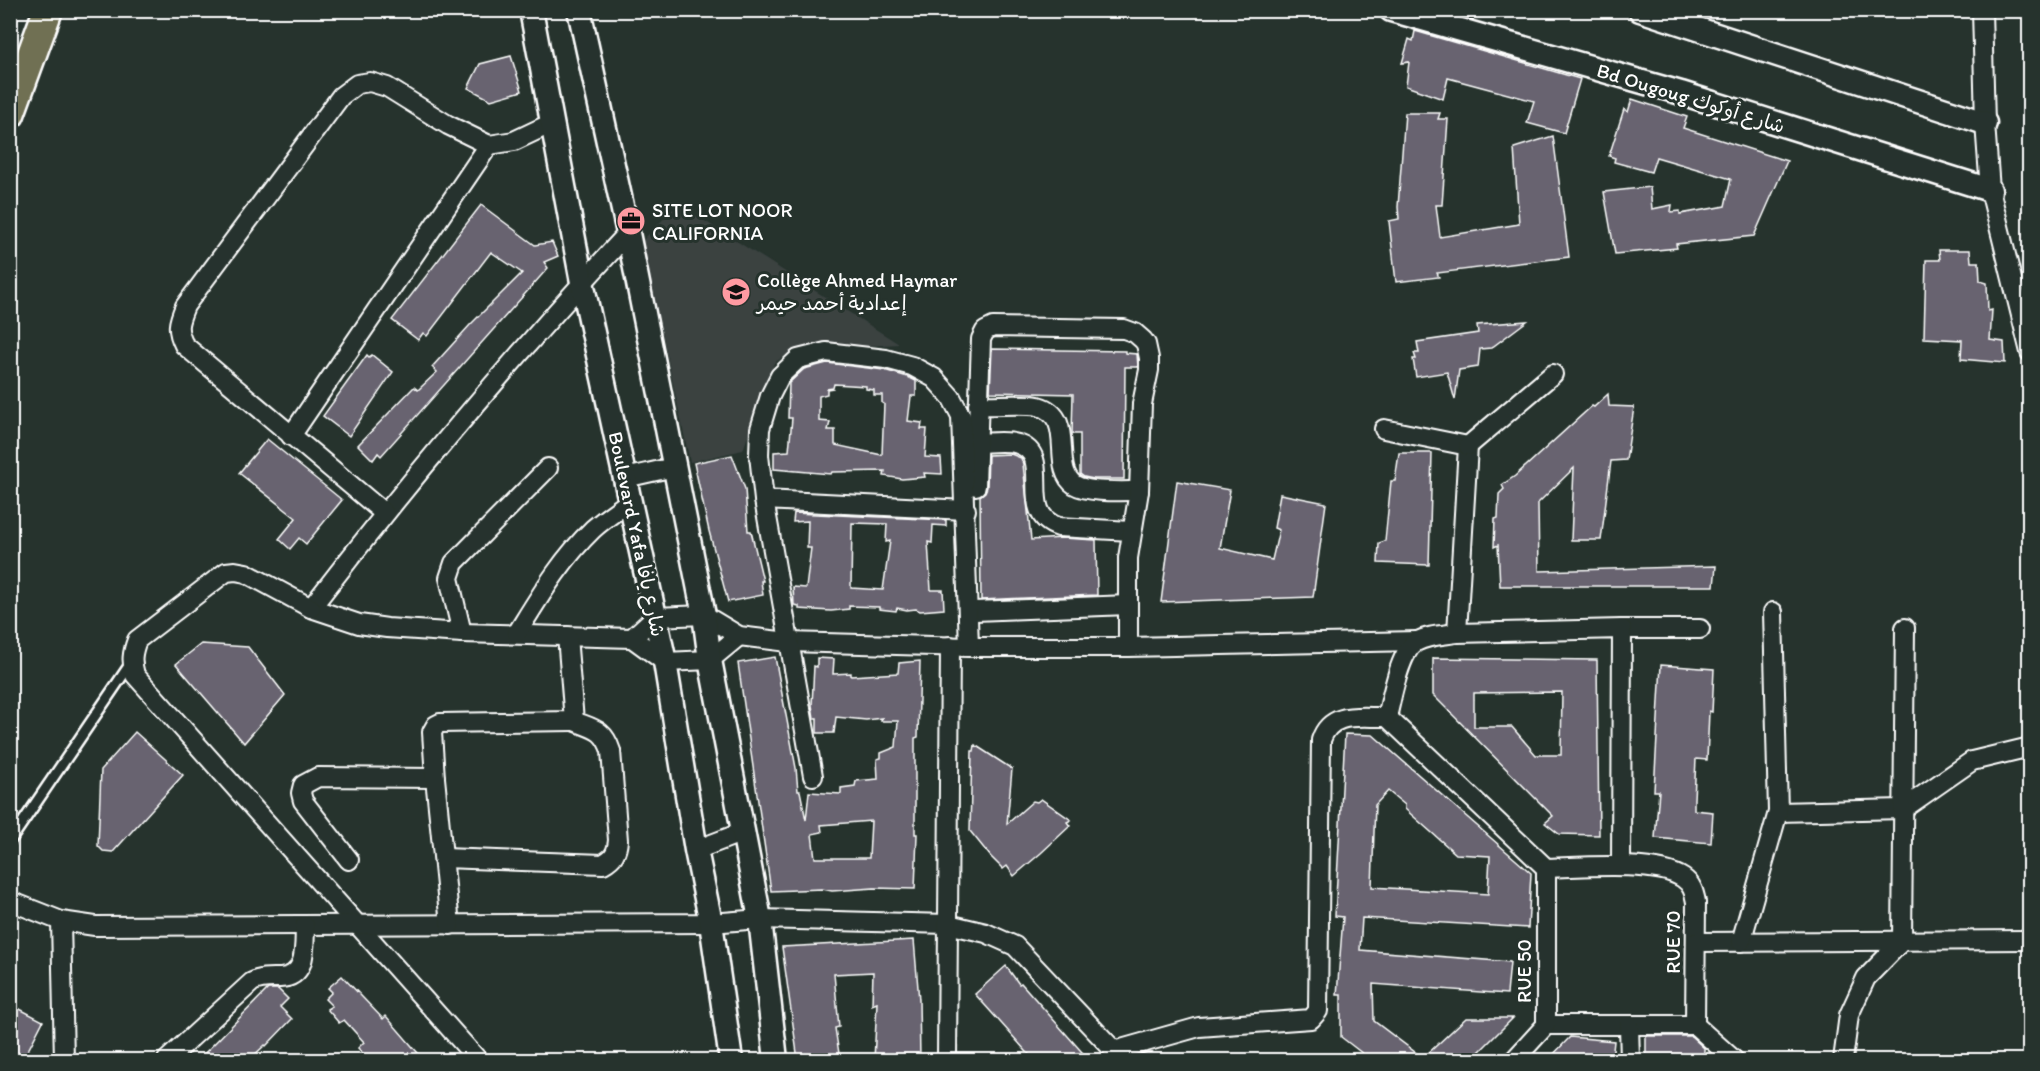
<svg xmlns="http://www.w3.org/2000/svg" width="2040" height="1071" viewBox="0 0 2040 1071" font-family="Itim,'Playpen Sans Arabic',sans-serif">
<rect width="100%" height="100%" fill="#26332d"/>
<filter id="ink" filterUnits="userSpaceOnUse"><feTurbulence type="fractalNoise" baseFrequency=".0167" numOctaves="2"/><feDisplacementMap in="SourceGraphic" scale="12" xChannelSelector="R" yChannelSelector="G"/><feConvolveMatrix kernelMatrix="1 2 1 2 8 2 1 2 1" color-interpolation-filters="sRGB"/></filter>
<g filter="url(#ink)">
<path fill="#3a4241" d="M678,204l221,140 -98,6 -15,5 -12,8 -31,87 -53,12 -48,-221z"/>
<g fill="#676470" stroke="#fff" stroke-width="1.5" fill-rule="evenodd">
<path d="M1415,31l165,48 -16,54 -37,-10 7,-22 -86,-23 -5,21 -37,-13 3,-24 -7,1 7,-24 4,2z"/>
<path d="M511,56l11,35 -31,9 -23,-12 12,-24z"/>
<path d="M1632,99l55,18 -4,11 104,33 -33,75 -78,8 1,4 -62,6 -11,-62 46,-5 2,22 20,-4 -1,7 9,-1v3l45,-8 6,-27 -75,-22 -5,15 -37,-10 1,-4 -6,-2 15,-47 4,3z"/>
<path d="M1405,113h35l-2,6h10l-6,86h-6l4,32 79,-13 -5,-76 39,-12 16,121 -132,16 2,4 -43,5 -7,-61 10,-2 -1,-12z"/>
<path d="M481,205l54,40 17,-3 6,14 -14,6 4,6 -167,188 -3,-3 -5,7 -15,-15 56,-58 4,3 19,-18 -5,-5 38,-42 52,-52 -31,-21 -64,84 -4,-3 -5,7 -26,-20z"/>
<path d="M1939,250h31l1,12h8l1,19 7,2 1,28 4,-1 -2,30 14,2 1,21 -44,-4 1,-19 -38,-2 2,-78h14z"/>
<path d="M1527,321l-36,27 -11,1 -2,18 -19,3 -4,30 -8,-28 -31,5 -3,-18h3l-2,-6h5l-2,-11 61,-9 -1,-8z"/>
<path d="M992,349l133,2v2l12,1 1,13h-13l-1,112h-30l-10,-2 -4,-3v-40h-8l1,-40 -83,-2z"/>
<path d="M367,355l2,2 3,-2 21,17 -44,64 -26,-20z"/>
<path d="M827,363l57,7 24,7 8,4v15h-5l-3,25 14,2 -1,6h6l-2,28 16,1 1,16 -18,-1 1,4 -23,2 -18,-3 1,-5 -53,1 -1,2 -57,-5v-17l15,-1 3,-33h-4l1,-35 15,-14zM834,384l32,2v3l8,1v5h8v8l2,1 -2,51 -47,-10v-15h-7l2,-8 -11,-1v-25l8,-2v-5l6,-1z"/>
<path d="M1608,394l1,12 25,1 -8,53 -15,1 -10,79h-30l3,-72 -36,35 1,68 177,-5 -2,20h-214l-2,-41 -4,2 1,-28 3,-1 1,-24 5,-5 -2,-4 13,-9 77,-70 2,1z"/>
<path d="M267,439l75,61 -36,44 -7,-6 -9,11 -11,-10 17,-21 -57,-45z"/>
<path d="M1399,453h33l-3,112 -51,-2 1,-20 6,-2 6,-60h4z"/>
<path d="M1011,454l10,4 2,6 8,76 32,-2 33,2 1,55 -116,5 -1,-104 5,-4 2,-5 1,-32z"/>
<path d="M732,455l13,34 3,42h3l12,50h-2l2,14 -35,7 -19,-71 -15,-68z"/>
<path d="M1177,481l53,9 -10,58 52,12 7,-30 -5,-2 6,-34 46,9 -13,94 -152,5z"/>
<path d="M794,513l152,7v6l-13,-1 -1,18 -4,-1 3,48h12l1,19 -24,2 -4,-2 -9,1 -10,-2 -1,3 -17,-2v-2l-30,-1v3l-18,2 -32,-2v-3l-5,-1 -1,-18 13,1 5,-40h-4l1,-27 -15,1zM852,523l35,1 -1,18 4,-1 -7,49 -32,-2z"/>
<path d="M201,644l47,3 37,48 -41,48 -68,-79z"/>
<path d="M775,657l21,111 2,23h2l6,29 3,-28 32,2v-6l14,-2 1,-5 22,-2 -1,-20 4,-1v-5l15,-6 2,-26h-17l1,-3 -16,2 -30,-3 -2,16h-17v-15h-3l-2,-13 2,-39 3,1v-9l17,1 -1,15 18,-1v3l47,-3 1,-10 21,-2 -2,76 -3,1v96h2l-2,55 -41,-1 -42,3 -10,-2 -51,2 -33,-228zM871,821l-2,37h-54l-3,-24 10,-2 -1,-7z"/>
<path d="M1433,658l164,2 2,175 -40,-1 -14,-11 8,-7 -120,-121zM1562,692l-1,63h-25l-24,-28h-38v-34z"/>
<path d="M1661,665l53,4 -2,43 -3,-1 -2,49 -11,-1 -2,40v11l19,2 -2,31 -56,-5 4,-47h-5z"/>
<path d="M135,732l48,43 -70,77 -10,-1 -5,-5 3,-76z"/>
<path d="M1345,734l28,1 158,138 -3,55 -166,-10 -2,32 150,12 -3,32 -134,-10 1,37 49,37 43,-40h47l-42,42h-100l-30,-23v-42h-4l6,-78 -8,-1zM1388,791l17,14v4l51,45 34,2 -2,38 -116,-7 3,-82z"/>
<path d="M975,745l37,24 -5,55 26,-23 4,1 4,-3 30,21 -4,2 3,4 -29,27 -27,23 -7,-10 -4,3 -12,-12 -21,-26 2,-80h2z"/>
<path d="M914,940l5,60 1,60h-46l3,-57 -5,2 1,-33 -39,2 5,53 -4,1 5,32h-42l-16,-113z"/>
<path d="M1006,966l13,18 2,-1 68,77h-55l-59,-66z"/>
<path d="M342,976l41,43 3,-3 38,44h-55l-11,-12 6,-6 -20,-22 -5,3 -12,-14 5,-3 -7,-7 7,-7 -4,-4z"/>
<path d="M268,989h10l10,10 -8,8 12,12 -26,27 -1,-1 -16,15h-51z"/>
<path d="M10,1004l33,17 -20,39h-13z"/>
<path d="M1646,1036h45l13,12v12h-58z"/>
<path d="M1570,1037l44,4 -2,19h-64z"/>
</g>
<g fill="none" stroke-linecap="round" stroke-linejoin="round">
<g stroke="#fff" stroke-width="14">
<path id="service" d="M10,841l121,-178"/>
</g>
<g stroke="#fff" stroke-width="22">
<g id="minor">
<path d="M1982,10l3,113 5,67 40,162"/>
<path d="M628,233c-111,120 -217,245 -317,375l48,16 28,4 75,5 170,5 33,24 45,-2 29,-24"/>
<path d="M978,405c16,1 46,-2 60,1 40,11 11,62 37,79 13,8 48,6 64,6"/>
<path d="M1384,429l84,17 -11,187"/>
<path d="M291,436l198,-291"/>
<path d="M976,443c13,0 30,-3 42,1 38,11 -3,70 41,83l72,4"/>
<path d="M1468,446l85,-72"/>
<path d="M625,478l49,-11"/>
<path d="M976,486l5,-147 4,-8 8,-4 131,2 11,4 8,7 3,4 3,14v12l-7,34 -3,87 -11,67v89"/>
<path d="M764,500l202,10"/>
<path d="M384,513l-200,-168c-8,-16 -6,-22 1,-39l156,-210 16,-12 13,-2 17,5 61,38 41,20 25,-4 38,-18"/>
<path d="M311,608l-65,-35 -11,-2 -9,1 -89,68c-5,13 -6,21 -2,35l343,385"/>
<path d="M975,611l153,-6"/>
<path d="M1622,629h78"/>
<path d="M462,633l-13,-55 5,-15 94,-95"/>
<path d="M517,633c23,-37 44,-73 76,-104 11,-10 25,-19 37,-28"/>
<path d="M632,638l23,-21 49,-2 35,21 49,6 181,5h159l289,-6"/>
<path d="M813,776l-49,-276 -5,-45 1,-26 10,-33 10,-20 18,-17 28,-7 60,7 26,7 22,12 17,19 10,19 8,231"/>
<path d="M1778,812l125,-3 69,-48 58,-14"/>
<path d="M696,850l47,-18"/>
<path d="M444,858l159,6c11,-6 14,-12 15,-24l-7,-89c-7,-22 -17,-22 -37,-30"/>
<path d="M349,860l-46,-59 -2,-8 2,-8 15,-8 117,1"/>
<path d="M1546,868l-159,-151c5,-19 12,-65 29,-75 12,-7 28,-7 41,-9l165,-4 -1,236"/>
<path d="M1546,868c33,-1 111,-8 137,10 9,6 11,14 13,24l-1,123 39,35"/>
<path d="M10,901l51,20 34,5 616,-3 49,-4 188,5 38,9 29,13 108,114"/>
<path d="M61,921l3,139"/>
<path d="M450,925l-15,-147 -3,-46 4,-7 4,-2 134,-2 -7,-85"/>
<path d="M1696,942l334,-2"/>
<path d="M1741,942l37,-130 -5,-200"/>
<path d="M1546,1025h149"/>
<path d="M1629,1025l1,35"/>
<path d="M1114,1051l85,-24 112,-8 7,-8 3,-271c10,-30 40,-22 66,-23"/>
<path d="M167,1060l85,-78c9,-5 18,-4 28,-4 28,-1 24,-32 25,-52"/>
<path d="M947,1060l3,-414"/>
<path d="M1514,1060l32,-35v-157"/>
<path d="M1843,1060l6,-45 17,-37 36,-37 3,-313"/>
</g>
</g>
<g stroke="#fff" stroke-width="27">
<g id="tertiary">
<path d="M531,10l51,272 83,380 31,188 15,73 20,137"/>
<path d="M579,10l49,223 76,382 6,45 50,259 16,141"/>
<path d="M1391,10l290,83 309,97"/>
<path d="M1640,10l345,113"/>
</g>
</g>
<g stroke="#fff" stroke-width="33">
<path id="primary" d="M10,114l38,-104"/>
</g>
<use href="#service" stroke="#26332d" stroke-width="9"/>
<use href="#minor" stroke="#26332d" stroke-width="18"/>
<use href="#tertiary" stroke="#26332d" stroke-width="22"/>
<use href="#primary" stroke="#706f52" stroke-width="28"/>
</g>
</g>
<defs>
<g id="office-disc" transform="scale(1.5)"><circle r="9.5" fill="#ff9aa2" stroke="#26332d"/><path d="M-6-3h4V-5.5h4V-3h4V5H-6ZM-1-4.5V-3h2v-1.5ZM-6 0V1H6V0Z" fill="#111"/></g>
<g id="school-disc" transform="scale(1.5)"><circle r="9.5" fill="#ff9aa2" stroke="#26332d"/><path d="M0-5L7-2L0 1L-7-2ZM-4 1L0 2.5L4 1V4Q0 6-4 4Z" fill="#111"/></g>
</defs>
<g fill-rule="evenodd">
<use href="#office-disc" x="631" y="221"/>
<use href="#school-disc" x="736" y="292"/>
</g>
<g text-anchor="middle" stroke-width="6" stroke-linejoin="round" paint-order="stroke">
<g font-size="20" fill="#fff" stroke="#26332d">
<text transform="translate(1691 98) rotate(17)" y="7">Bd Ougoug شارع أوكوك</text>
<text transform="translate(637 534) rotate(78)" y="7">Boulevard Yafa شارع يافا</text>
<text transform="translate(1673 942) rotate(-90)" y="7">RUE 70</text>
<text transform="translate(1524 971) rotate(-90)" y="7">RUE 50</text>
</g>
<g font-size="20" fill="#fff" stroke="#26332d" text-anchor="start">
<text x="652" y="217">SITE LOT NOOR<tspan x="652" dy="23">CALIFORNIA</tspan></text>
<text x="757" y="287">Collège Ahmed Haymar<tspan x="757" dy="23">إعدادية أحمد حيمر</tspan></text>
</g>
</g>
<rect width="2040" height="1071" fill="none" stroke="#26332d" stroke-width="36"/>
<rect x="18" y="18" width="2004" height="1035" fill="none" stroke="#fff" stroke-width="2" filter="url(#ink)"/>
</svg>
